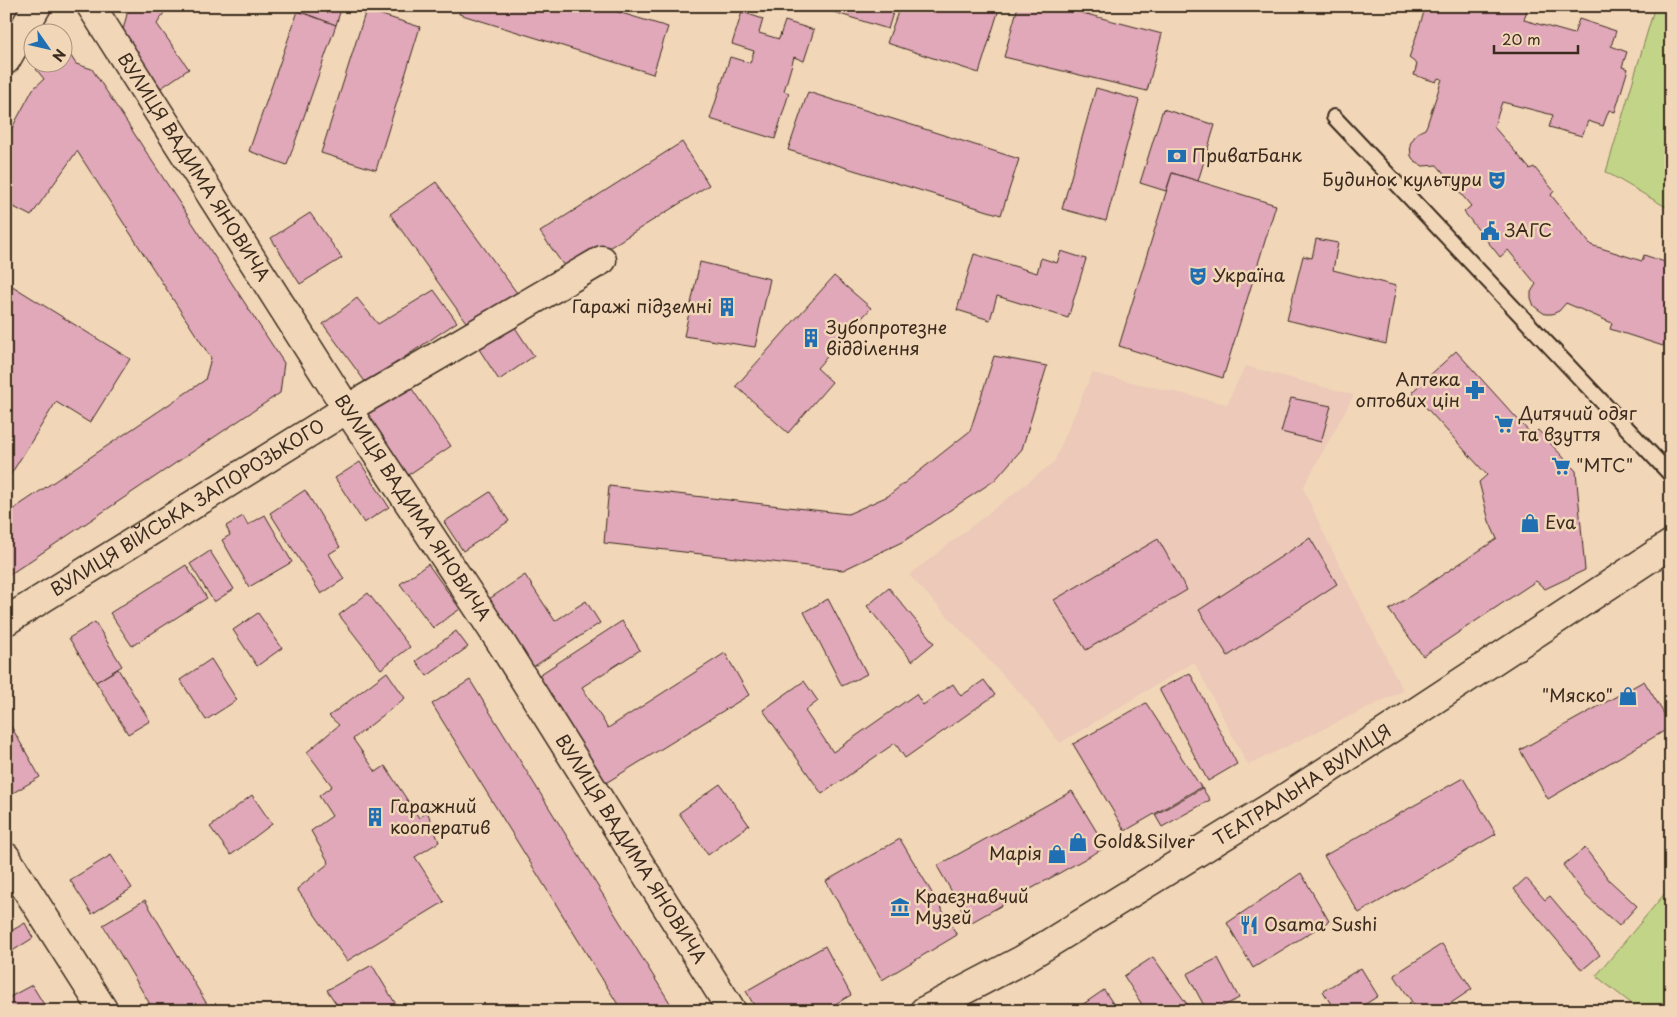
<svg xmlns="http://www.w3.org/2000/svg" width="1677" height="1017" viewBox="0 0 1677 1017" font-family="'Playpen Sans',sans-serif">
<rect width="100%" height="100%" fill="#f1d7b8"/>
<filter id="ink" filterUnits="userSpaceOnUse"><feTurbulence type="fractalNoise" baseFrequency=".02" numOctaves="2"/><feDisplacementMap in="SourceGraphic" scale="10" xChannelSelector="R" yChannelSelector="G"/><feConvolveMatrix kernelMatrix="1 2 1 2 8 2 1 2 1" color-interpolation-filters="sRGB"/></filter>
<g filter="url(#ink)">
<path fill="#ecc9b8" d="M1245,366l109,29 -51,93 24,52 76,151 -155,74 -54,-103 -134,81 -32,-41 -119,-127 145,-113 38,-89 135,31z"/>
<g fill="#c2d488" stroke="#7e7f53">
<path d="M1655,6h16v204l-65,-38z"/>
<path d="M1671,886v125h-30l-45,-35z"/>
</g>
<g fill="#e0a8b9" stroke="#3b2a1e">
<path d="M122,6h46l-11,18 32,45 -28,19 -39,-54 5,-20z"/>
<path d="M283,6h59l-6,19z"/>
<path d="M461,6h137l70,21 -15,47 -194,-60z"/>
<path d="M814,6h81l-7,23z"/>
<path d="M900,6h100l-21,67 -92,-30z"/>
<path d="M1018,6h38l106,28 -15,57 -143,-34z"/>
<path d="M1426,6h102l-4,14 50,14 5,-15 37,12 -5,15 16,6 -5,15 6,2 -13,43 -6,-2 -6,16 -15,-5 -6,15 -33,-9 4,-12 -51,-13 -8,25 36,42 4,-2 20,24 -3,4 40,50 51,16 2,-6 27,9v76l-5,-1 -3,7 -53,-17 2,-6 -46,-20 -7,8 -7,3h-7l-6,-4 -5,-4 -3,-8v-6l5,-8 -28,-34 -8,7 -36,-45 7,-6 -34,-41 -14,1 -8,-4 -4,-6 -1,-12 7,-11 8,-4 2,-4 15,-46 -4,-1 -2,4 -22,-7 3,-11 -8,-6z"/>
<path d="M366,10l54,17 -44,143 -55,-17z"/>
<path d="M298,11l38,14 -49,140 -38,-14z"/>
<path d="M742,12l21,7 -4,14 20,6 6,-18 29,9 -10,31 -10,-4 -10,34 5,2 -14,46 -65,-20 20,-62 20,6 4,-12 -22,-7z"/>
<path d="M67,50l9,14 16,5 192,294 -4,30 -274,184v-63l199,-134 6,-22 -134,-207 -46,65 -25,-13v-64l27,-50 11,-10 -8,-10 11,-7h15v-9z"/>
<path d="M1096,88l43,12 -33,121 -44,-12z"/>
<path d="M808,92l211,67 -18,56 -213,-65z"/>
<path d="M1163,109l52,16 -17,56 -26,-8 -6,18 -26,-8z"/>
<path d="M682,142l27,43 -140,88 -29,-41z"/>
<path d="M1172,173l104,32 -53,173 -104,-32z"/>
<path d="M436,182l81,111 -49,32 -78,-111z"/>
<path d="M310,213l32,45 -42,26 -29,-46z"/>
<path d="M1316,239l22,4 -5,27 63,16 -10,58 -99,-24 16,-64 9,2z"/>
<path d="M1061,251l25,8 -18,59 -71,-22 -7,24 -33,-10 17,-56 63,19 4,-15 16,5z"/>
<path d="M700,262l70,17 -15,68 -71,-11z"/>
<path d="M834,276l37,32 -54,60 15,14 -44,51 -52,-47z"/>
<path d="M6,282l124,77 -40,64 -34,-21 -50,80z"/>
<path d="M434,290l23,32 -91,61 -43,-59 34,-26 21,26z"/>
<path d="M512,323l22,33 -35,24 -22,-34z"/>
<path d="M1456,351l76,84 6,-5 38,41 9,99 -40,19 -9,-8 -113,75 -34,-46 108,-71 -8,-18 -10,-39 8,-7 -75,-83z"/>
<path d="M994,356l53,10 -25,83 -27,31 -91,61 -61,29 -239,-27 5,-57 239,28 40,-18 82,-65z"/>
<path d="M410,386l41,60 -43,29 -40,-61z"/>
<path d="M1291,398l40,8 -10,36 -40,-10z"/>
<path d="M360,462l29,45 -25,16 -29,-45z"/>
<path d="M305,490l35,57 -11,7 15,25 -23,15 -51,-81z"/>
<path d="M490,492l19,29 -46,30 -19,-29z"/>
<path d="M265,515l27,47 -43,25 -27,-47 8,-5 -4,-9 17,-10 5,9z"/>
<path d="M1310,538l27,46 -109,72 -29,-46z"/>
<path d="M1158,539l29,51 -101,60 -32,-50z"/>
<path d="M210,551l24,38 -20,13 -24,-38z"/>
<path d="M428,564l32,45 -27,19 -33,-44z"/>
<path d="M186,565l21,33 -75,48 -22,-33z"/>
<path d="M525,575l30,46 31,-20 14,22 -70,46 -44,-68z"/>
<path d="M889,588l45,55 -22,18 -45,-55z"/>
<path d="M368,593l42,54 -29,22 -42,-54z"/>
<path d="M828,599l39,75 -25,12 -38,-74z"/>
<path d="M258,613l24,35 -25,18 -24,-36z"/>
<path d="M622,621l18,29 -58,37 26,41 117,-75 24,42 -145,89 -68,-107z"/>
<path d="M95,622l27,44 -26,16 -27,-44z"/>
<path d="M456,631l12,16 -41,29 -11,-15z"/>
<path d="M211,659l26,41 -31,20 -26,-40z"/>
<path d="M118,669l32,52 -22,13 -32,-52z"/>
<path d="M387,672l18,26 -52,41 23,33 9,-6 34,52 8,-7 12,31 -24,15 29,45 -97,59 -50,-72 32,-26 -18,-32 21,-15 -13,-20 13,-10 -25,-34 32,-27 -10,-9z"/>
<path d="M1190,673l47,91 -29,17 -49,-92z"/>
<path d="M470,680l205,331h-53l-190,-307z"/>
<path d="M984,680l11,15 -90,63 -10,-15 -73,51 -59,-84 41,-29 14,20 -13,10 28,41 83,-58 7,11 30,-21 8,12z"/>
<path d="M1644,681l27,44v2l-123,72 -28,-49z"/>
<path d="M1146,703l55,84 -76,44 -52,-87z"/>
<path d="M8,721l32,56 -34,20v-74z"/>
<path d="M1463,778l33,56 -137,79 -35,-57z"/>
<path d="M720,784l29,41 -41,30 -29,-42z"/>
<path d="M1202,788l8,12 -48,27 -7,-12z"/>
<path d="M1072,791l34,56 -136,76 -33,-57z"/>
<path d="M252,795l20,29 -41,31 -21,-28z"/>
<path d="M900,839l57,96 -75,45 -56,-99z"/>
<path d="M1585,848l24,32 28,26 -18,20 -33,-30 -23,-31z"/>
<path d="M111,855l21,33 -40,26 -22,-34z"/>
<path d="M1301,873l28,48 -76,47 -26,-45z"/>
<path d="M1526,878l19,22 5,-4 50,59 -18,15 -68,-81z"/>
<path d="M145,900l66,111h-57l-51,-86z"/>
<path d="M25,923l8,15 -27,17v-21z"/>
<path d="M1442,944l30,45 -33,22h-21l-24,-36z"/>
<path d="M825,946l26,49 -28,16h-66l-11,-20z"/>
<path d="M1153,957l39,54h-46l-22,-35z"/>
<path d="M1218,958l21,40 -25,13h-7l-20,-37z"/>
<path d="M372,965l28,46h-59l-14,-21z"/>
<path d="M1361,968l17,28 -23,15h-20l-12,-20z"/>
<path d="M32,985l16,26h-42v-12z"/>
<path d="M1104,990l14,21h-37l-2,-4z"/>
</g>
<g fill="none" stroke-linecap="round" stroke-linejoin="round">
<g stroke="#3b2a1e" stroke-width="18">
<path id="service" d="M1334,117l337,358"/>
</g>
<g stroke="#3b2a1e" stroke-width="31">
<g id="minor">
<path id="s1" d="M91,6l256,403 153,232 232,370"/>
<path id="s2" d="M6,621l341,-212 255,-149"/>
<path d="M6,857l98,154"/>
</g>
</g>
<g stroke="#3b2a1e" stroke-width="31">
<g id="tertiary">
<path d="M6,60l31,-54"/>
<path id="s3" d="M924,1011l98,-51 257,-158 392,-258"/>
</g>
</g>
<use href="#service" stroke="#f1d7b8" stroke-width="14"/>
<use href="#minor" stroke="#f1d7b8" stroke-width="28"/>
<use href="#tertiary" stroke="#f1d7b8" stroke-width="28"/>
</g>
</g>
<defs>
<g id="bank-bare" transform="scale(1.5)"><path d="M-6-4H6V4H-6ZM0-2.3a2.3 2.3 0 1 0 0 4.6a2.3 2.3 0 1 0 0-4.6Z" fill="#1f6fb2" stroke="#f1d7b8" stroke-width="2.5" paint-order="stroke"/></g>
<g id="theatre-bare" transform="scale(1.5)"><path d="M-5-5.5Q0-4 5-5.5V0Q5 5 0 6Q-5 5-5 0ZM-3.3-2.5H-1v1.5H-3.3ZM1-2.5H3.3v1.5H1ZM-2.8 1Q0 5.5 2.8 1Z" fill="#1f6fb2" stroke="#f1d7b8" stroke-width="2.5" paint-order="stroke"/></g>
<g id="civic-bare" transform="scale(1.5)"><path d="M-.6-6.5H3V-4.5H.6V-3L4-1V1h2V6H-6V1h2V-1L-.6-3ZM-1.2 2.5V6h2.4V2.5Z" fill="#1f6fb2" stroke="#f1d7b8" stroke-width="2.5" paint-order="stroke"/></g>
<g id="building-bare" transform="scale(1.5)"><path d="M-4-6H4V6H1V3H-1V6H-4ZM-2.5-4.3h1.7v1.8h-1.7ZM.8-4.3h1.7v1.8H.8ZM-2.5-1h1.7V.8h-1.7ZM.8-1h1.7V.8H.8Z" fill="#1f6fb2" stroke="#f1d7b8" stroke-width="2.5" paint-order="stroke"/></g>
<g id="pharmacy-bare" transform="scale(1.5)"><path d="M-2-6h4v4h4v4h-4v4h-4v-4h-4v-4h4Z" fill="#1f6fb2" stroke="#f1d7b8" stroke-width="2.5" paint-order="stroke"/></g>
<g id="supermarket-bare" transform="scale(1.5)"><path d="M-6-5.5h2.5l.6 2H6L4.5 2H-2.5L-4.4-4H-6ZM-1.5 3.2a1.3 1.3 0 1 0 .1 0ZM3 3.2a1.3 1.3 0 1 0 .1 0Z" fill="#1f6fb2" stroke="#f1d7b8" stroke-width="2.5" paint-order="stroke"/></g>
<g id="shop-bare" transform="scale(1.5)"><path d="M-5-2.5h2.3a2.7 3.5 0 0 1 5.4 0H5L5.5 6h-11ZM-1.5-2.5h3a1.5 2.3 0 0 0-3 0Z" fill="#1f6fb2" stroke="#f1d7b8" stroke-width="2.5" paint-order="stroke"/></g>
<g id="museum-bare" transform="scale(1.5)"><path d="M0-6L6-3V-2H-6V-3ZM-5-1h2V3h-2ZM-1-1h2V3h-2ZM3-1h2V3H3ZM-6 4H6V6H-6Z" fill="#1f6fb2" stroke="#f1d7b8" stroke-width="2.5" paint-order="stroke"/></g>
<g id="restaurant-bare" transform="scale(1.5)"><path d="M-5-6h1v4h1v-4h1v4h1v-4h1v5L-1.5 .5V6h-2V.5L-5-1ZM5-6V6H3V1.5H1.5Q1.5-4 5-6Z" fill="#1f6fb2" stroke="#f1d7b8" stroke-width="2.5" paint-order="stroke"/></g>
</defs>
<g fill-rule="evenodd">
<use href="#bank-bare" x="1177" y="156"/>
<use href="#theatre-bare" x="1497" y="180"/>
<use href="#civic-bare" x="1490" y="231"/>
<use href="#theatre-bare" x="1198" y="276"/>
<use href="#building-bare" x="727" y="307"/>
<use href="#building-bare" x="811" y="338"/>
<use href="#pharmacy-bare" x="1475" y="390"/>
<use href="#supermarket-bare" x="1504" y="424"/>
<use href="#supermarket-bare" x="1561" y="466"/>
<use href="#shop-bare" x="1530" y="523"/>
<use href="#shop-bare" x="1628" y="696"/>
<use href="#building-bare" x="375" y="817"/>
<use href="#shop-bare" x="1078" y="842"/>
<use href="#shop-bare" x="1057" y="854"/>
<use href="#museum-bare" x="900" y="907"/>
<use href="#restaurant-bare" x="1249" y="925"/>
</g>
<g text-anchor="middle" stroke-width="5" stroke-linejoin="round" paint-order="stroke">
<g font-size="18" fill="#3b2a1e" stroke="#f1d7b8" text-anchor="start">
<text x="1192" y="162">ПриватБанк</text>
<text x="1482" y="186" text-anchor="end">Будинок культури</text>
<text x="1505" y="237">ЗАГС</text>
<text x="1213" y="282">Україна</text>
<text x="712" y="313" text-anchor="end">Гаражі підземні</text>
<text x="826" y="334">Зубопротезне<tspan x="826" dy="21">відділення</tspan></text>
<text x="1460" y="386" text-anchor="end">Аптека<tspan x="1460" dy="21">оптових цін</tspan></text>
<text x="1519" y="420">Дитячий одяг<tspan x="1519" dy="21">та взуття</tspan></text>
<text x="1576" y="472">"МТС"</text>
<text x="1545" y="529">Eva</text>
<text x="1613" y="702" text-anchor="end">"Мяско"</text>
<text x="390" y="813">Гаражний<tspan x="390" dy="21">кооператив</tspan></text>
<text x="1093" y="848">Gold&amp;Silver</text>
<text x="1042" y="860" text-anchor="end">Марія</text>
<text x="915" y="903">Краєзнавчий<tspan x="915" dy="21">Музей</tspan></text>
<text x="1264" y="931">Osama Sushi</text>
</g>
<g font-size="18" fill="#3b2a1e" stroke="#f1d7b8">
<text dy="6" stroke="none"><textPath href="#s1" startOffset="191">ВУЛИЦЯ ВАДИМА ЯНОВИЧА</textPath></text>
<text dy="6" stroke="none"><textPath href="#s2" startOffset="214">ВУЛИЦЯ ВІЙСЬКА ЗАПОРОЗЬКОГО</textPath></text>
<text dy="6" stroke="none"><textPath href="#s1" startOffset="596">ВУЛИЦЯ ВАДИМА ЯНОВИЧА</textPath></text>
<text dy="6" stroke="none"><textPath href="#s3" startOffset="441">ТЕАТРАЛЬНА ВУЛИЦЯ</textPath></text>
<text dy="6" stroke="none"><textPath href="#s1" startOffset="1001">ВУЛИЦЯ ВАДИМА ЯНОВИЧА</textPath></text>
</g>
</g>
<rect width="1677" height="1017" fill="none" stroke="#f1d7b8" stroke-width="25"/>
<rect x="12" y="12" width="1652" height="992" fill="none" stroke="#3b2a1e" stroke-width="2" filter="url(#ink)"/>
<g transform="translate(48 48) rotate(124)"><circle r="24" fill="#f1d7b8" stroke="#a8927a"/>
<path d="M0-4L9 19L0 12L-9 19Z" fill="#1f6fb2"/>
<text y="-8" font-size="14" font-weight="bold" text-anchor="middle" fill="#3b2a1e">N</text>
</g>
<path d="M1494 45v8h84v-8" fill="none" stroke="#3b2a1e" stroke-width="2.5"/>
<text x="1502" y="45" font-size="15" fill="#3b2a1e" stroke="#f1d7b8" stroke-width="4" paint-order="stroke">20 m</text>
</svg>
